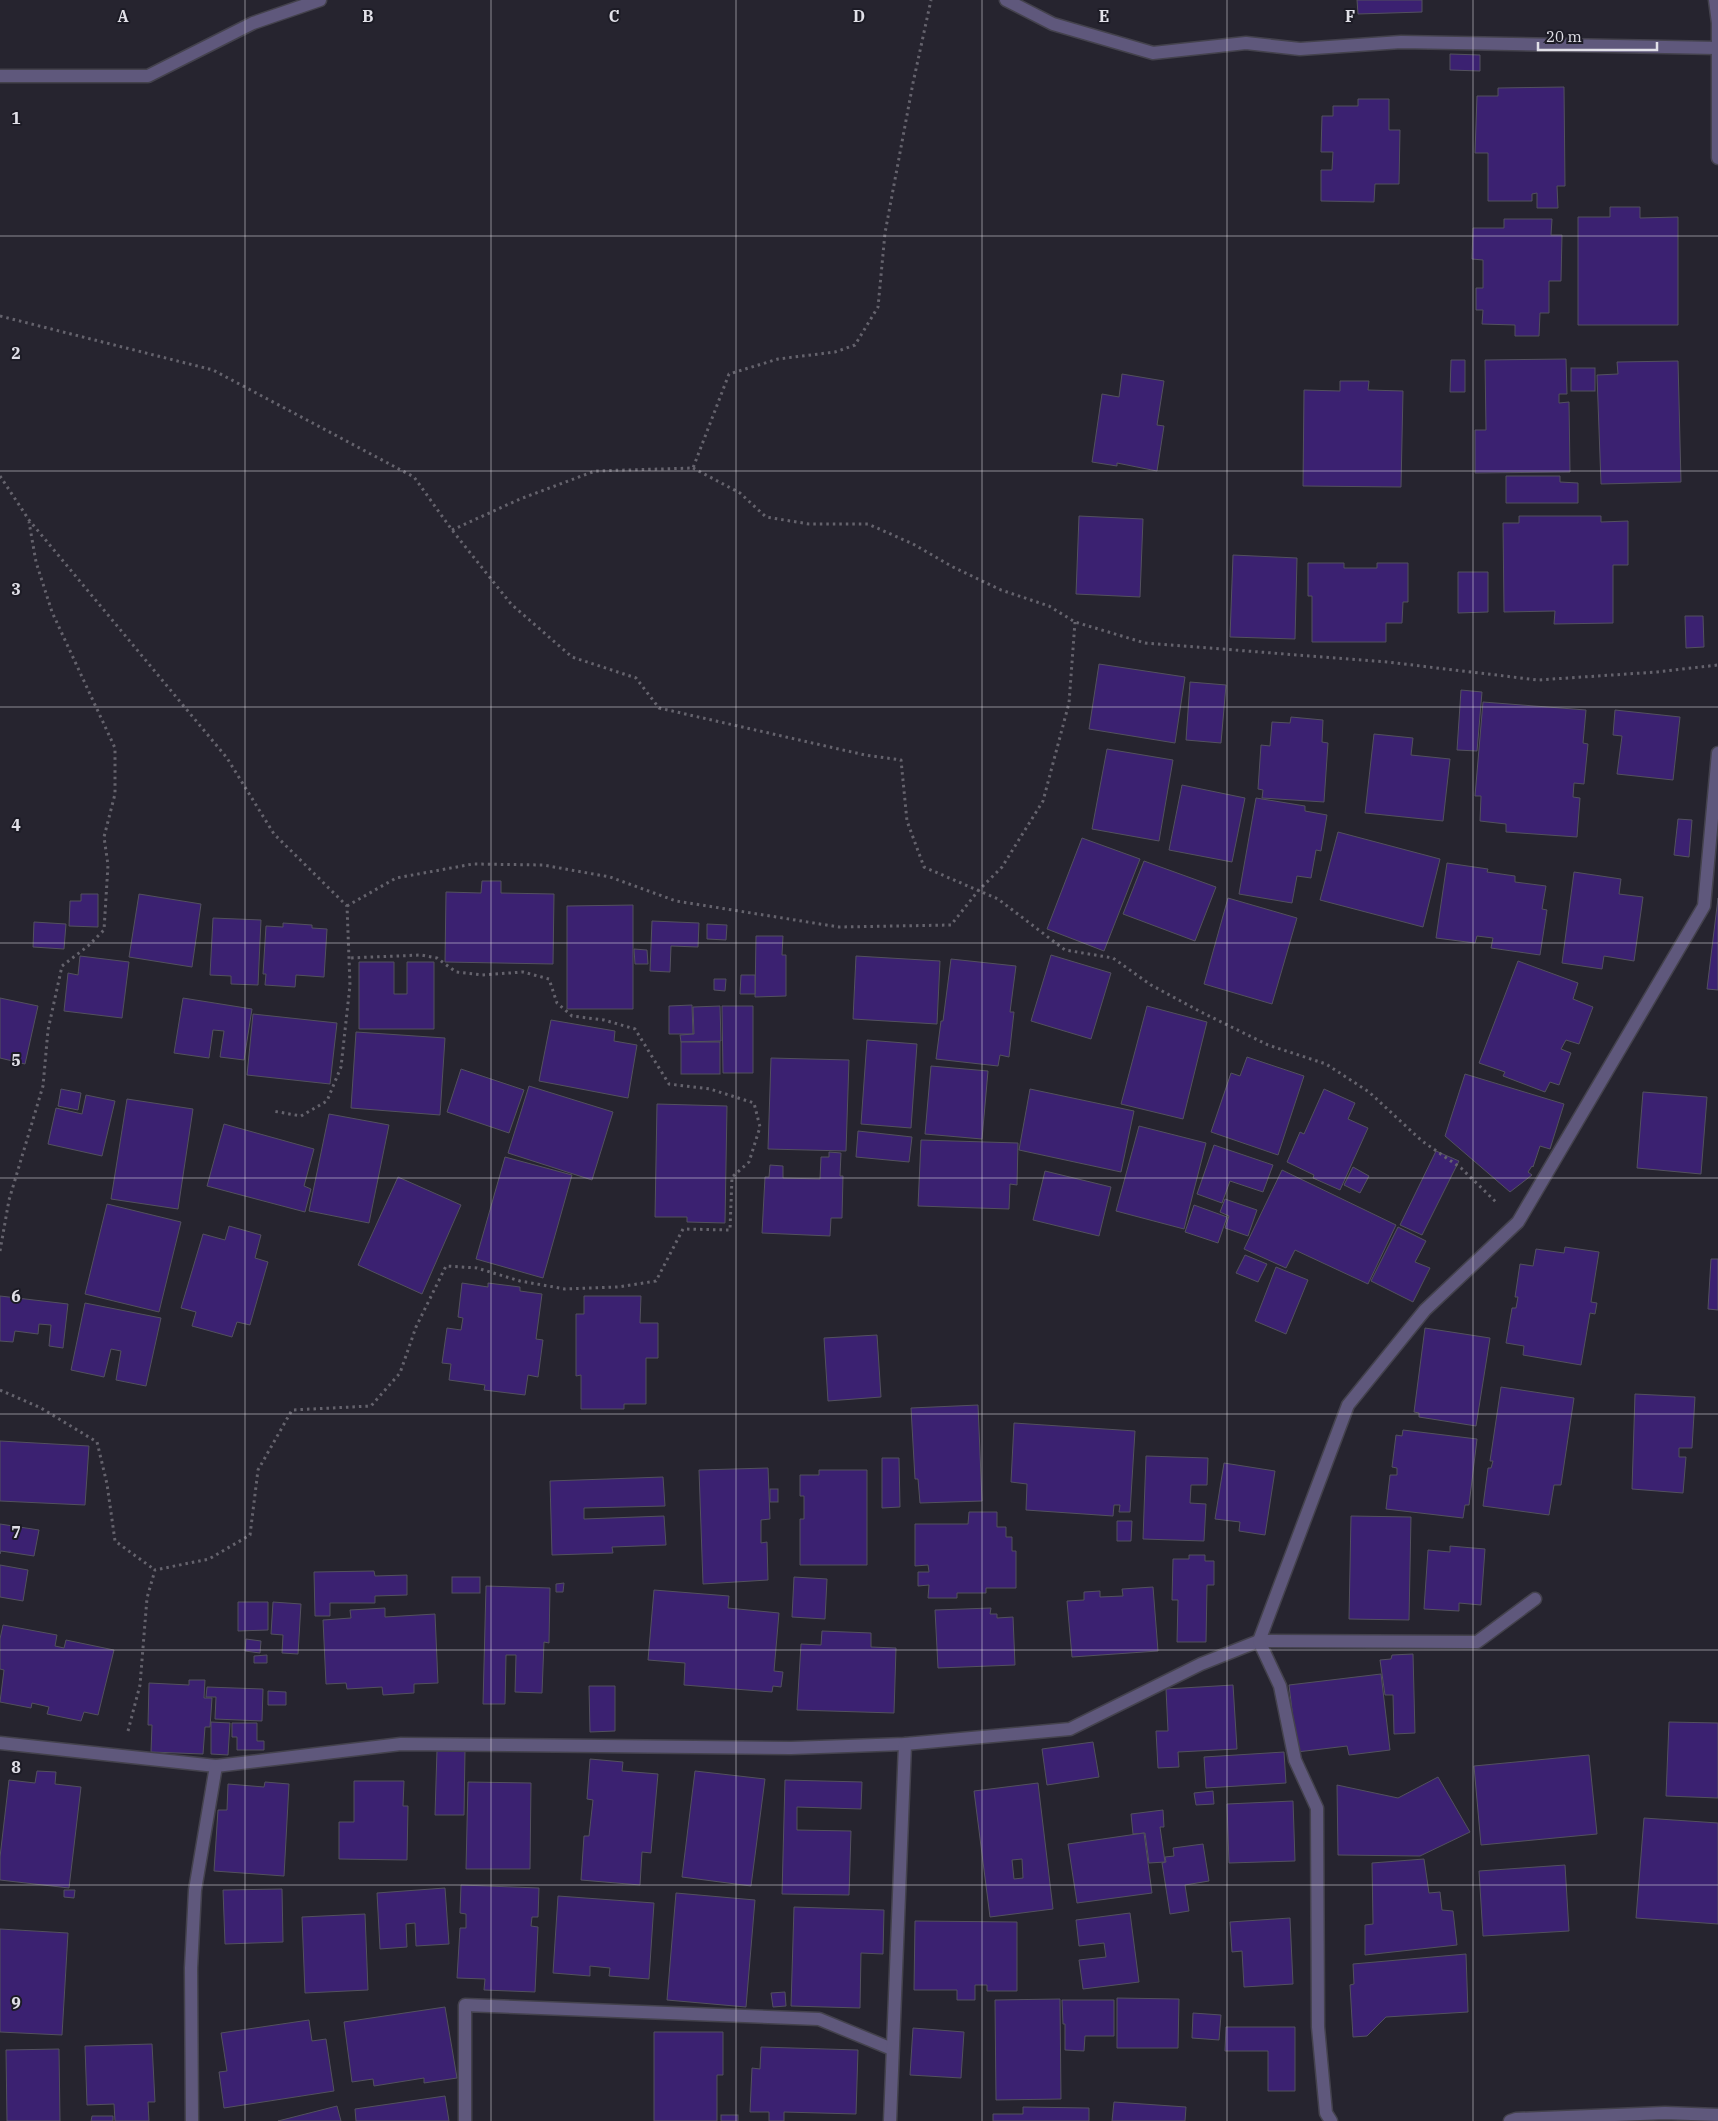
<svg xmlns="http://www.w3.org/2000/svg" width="1718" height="2121" viewBox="0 0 1718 2121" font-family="'IBM Plex Serif',serif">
<rect width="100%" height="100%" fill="#26242f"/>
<g fill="#3b2171" stroke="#53515e" fill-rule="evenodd">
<path d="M1357,0h65v12l-64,2z"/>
<path d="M1450,54l30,1v16l-30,-1z"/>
<path d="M1564,87l1,99h-8l1,22h-21v-15l-5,1v7h-44v-48h-13l2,-57h21v-8z"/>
<path d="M1358,99h31v31h11l-1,54h-24l-1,18 -53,-1v-31h11l1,-18h-12l1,-36h11v-10h25z"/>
<path d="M1610,207h30v11l38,-1v108h-100v-108h32z"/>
<path d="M1504,219h48l-1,16h11l-1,46h-12v32h-9l-1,23h-24v-11l-33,-1 1,-14h-7v-22h7v-28l-11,-1 1,-31h31z"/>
<path d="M1566,359l1,35h-8v9l10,-1 1,70 -95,1v-43h11l-1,-70z"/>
<path d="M1451,360h14v32h-15z"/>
<path d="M1678,361l3,121 -80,2 -4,-109 21,-1 -1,-12z"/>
<rect x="1571" y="368" width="24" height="23"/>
<path d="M1122,374l42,7 -7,44 7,1 -7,45 -40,-8v3l-25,-4 10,-68 17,3z"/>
<path d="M1340,381h29l-1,9 35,1 -2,96 -98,-1 1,-96 36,1z"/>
<path d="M1506,476h54v6l18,1v20h-72z"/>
<path d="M1079,516l64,3 -3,78 -64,-3z"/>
<path d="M1519,516h82v6l27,-1v44h-15v58l-59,1 1,-13 -51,1 -1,-89h16z"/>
<path d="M1233,555l64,3 -2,81 -65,-2z"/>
<path d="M1308,563h36v5h33v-5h31v39h-5l-1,21h-16v19h-74v-46h-4z"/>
<path d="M1458,572h30v40l-30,1z"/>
<path d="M1685,616h18l1,31 -18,1z"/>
<path d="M1099,664l86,13 -10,66 -86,-14z"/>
<path d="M1190,682l36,3 -5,58 -35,-3z"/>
<path d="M1461,690l21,2 -5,59 -20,-1z"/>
<path d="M1483,702l103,8 -3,33 5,1 -4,40 -10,-1 -1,14 7,1 -3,39 -71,-5v-8l-26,-3 1,-25h-6z"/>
<path d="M1615,710l65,7 -7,63 -56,-6 5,-38 -9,-1z"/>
<path d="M1291,717l32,3 -1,22 6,1 -4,59 -62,-4 1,-8 -5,-1 3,-44 9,1 2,-24 18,1z"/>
<path d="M1374,734l39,4 -2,17 39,4 -7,62 -78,-8z"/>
<path d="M1107,749l66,11 -14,81 -67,-12z"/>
<path d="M1182,785l63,13 -13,64 -63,-12z"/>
<path d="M1256,798l49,8v5l22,4 -6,36 -5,-1 -5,28 -14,-2 -5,27 -53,-9z"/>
<path d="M1678,819l14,1 -3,37 -15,-2z"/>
<path d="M1338,832l102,27 -17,68 -103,-27z"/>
<path d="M1082,838l58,21 -36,92 -57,-22z"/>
<path d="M1144,861l72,26 -21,54 -72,-27z"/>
<path d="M1447,863l41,6 -1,3 28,4v6l31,4 -4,23 5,1 -7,45 -49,-7 2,-10 -16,-2 -2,7 -39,-5z"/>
<path d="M1574,872l47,7 -2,15 24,3 -9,64 -30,-5 -2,13 -40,-6z"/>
<path d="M482,881h19v12l53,1 -1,70 -108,-2 1,-70 35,1z"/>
<path d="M81,894h17v33l-29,-1 1,-25h11z"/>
<path d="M139,894l62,10 -9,63 -63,-10z"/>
<path d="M1228,898l69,20 -25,86 -68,-20z"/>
<path d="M1718,898v92l-11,-1z"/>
<path d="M633,905v104h-66v-103z"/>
<path d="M213,918l48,2 -3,65 -27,-1v-8l-21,-1z"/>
<path d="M652,921l47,2 -1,24 -27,-1 -1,26 -20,-1z"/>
<path d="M34,922l32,2 -2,25 -31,-2z"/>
<path d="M283,923l29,2v3l15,1 -3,48 -28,-2 -1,12 -30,-2 1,-11h-3l3,-48 17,1z"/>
<path d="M707,924l20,1 -1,15 -19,-1z"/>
<path d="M756,936h27l-1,19h4v41l-31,1z"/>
<path d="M634,949l13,1 1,14h-13z"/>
<path d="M1051,955l60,18 -20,66 -60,-18z"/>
<path d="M80,956l49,6 -7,56 -58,-7 4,-38 10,2z"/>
<path d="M856,956l84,5 -3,63 -84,-5z"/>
<path d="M951,959l65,7 -6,46h4l-5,45 -9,-2 -2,11 -62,-7 5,-38h2z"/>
<path d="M1518,961l60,22 -5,16 20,8 -14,37 -13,-4 -5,9 10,4 -12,32 -9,-3 -5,10 -42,-16 2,-4 -26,-9z"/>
<path d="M359,962h35v32h13v-32h27v67h-75z"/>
<path d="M741,975h14v19h-15z"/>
<path d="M714,979h12l-1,12 -11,-1z"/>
<path d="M0,998l38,8 -13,58 -25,-6z"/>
<path d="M183,998l69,11 -8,51 -24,-3 4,-26 -11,-1 -4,28 -35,-5z"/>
<path d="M692,1005l1,29h-24v-28z"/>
<path d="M720,1006l1,35 -40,1 -1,-7 14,-1 -1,-27z"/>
<path d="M722,1006h31v67h-30z"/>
<path d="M1147,1006l60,16 -24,97 -62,-15z"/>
<path d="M253,1014l84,9 -7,61 -83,-9z"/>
<path d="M551,1020l64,11 -1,10 23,4 -9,53 -89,-17z"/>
<path d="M356,1032l89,6 -5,77 -89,-7z"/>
<path d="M867,1040l50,4 -6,84 -50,-4z"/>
<rect x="681" y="1042" width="39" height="32"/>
<path d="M1247,1057l57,19 -26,79 -67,-23 20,-59 9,3z"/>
<path d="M771,1058l78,2 -3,91 -78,-2z"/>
<path d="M931,1066l57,5 -6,68 -57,-5z"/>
<path d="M461,1069l63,21 -15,43 -62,-21z"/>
<path d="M1465,1074l99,30 -14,45 -10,-3 -7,21 -1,-1 -4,6 4,3 -22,17 -65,-56z"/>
<path d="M529,1086l84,26 -21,68 -84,-27z"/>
<path d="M61,1089l20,4 -3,17 -20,-4z"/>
<path d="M1030,1089l104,22 -13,61 -102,-22z"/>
<path d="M1324,1089l31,14 -7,16 20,9 -28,62 -27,-12 1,-3 -27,-13 13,-30 4,2z"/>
<path d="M1643,1092l64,5 -6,77 -64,-6z"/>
<path d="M86,1095l29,6 -13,55 -54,-12 8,-36 26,6z"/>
<path d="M127,1099l66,10 -15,100 -67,-10z"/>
<path d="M657,1104l70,2 -2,117 -38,-1v-5h-32z"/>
<path d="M329,1114l60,11 -20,98 -60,-12z"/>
<path d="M224,1124l90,25 -10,37 7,3 -6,23 -98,-26z"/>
<path d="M1139,1126l67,17 -22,86 -68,-18z"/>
<path d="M858,1131l54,6 -3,25 -53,-5z"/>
<path d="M921,1140l97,3 -1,42 -7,-1 -1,25 -91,-3z"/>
<path d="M1214,1145l59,20 -10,27 -33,-11 -8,22 -25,-9z"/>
<path d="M1436,1151l23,10 -37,74 -22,-10z"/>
<path d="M829,1152l12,1 -1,23h3l-1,42h-11l-1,18 -68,-3 3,-56h4l1,-12 13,1v12l37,1 1,-22h8z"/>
<path d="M505,1157l67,18 -29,103 -67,-19z"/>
<path d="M1353,1167l16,9 -9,17 -16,-8z"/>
<path d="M1282,1170l114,55 -28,59 -73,-34 -9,18 -42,-19z"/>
<path d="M1045,1171l66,16 -12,49 -66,-16z"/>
<path d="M398,1177l63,28 -39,89 -64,-29z"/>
<path d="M1225,1199l32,11 -9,26 -23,-8 4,-12 -9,-4z"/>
<path d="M107,1204l74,18 -22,90 -74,-18z"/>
<path d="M1194,1205l33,12 -9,26 -33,-11z"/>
<path d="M229,1226l32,9 -6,23 13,4 -18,63 -13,-3 -5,15 -40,-11 4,-14 -15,-4 22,-74 22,6z"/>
<path d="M1398,1227l28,14 -11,21 15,6 -17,34 -42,-21z"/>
<path d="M1565,1247l34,5 -8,50 6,1 -2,11 -5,-1 -9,52 -58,-10 1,-9 -18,-3 6,-35h4l2,-11h-3l5,-33 13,2 3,-17 28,4z"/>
<path d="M1245,1255l22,9 -9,18 -22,-9z"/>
<path d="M1711,1259h7v51l-10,-1z"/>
<path d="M1276,1267l32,13 -22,54 -31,-13z"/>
<path d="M462,1283l26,4v-4l32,4v4l22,3 -6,45 7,1 -5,37 -10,-2 -3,20 -41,-5 1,-5 -36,-5 2,-16 -9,-1 5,-35 14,2 2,-12 -5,-1z"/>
<path d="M0,1296l68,8 -5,44 -14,-2 2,-21 -12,-1 -1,10 -23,-3 -2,11 -13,-1z"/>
<path d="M584,1296h57l-1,27h18v35h-12v46h-22v5h-43v-34l-5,1v-62h8z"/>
<path d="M85,1303l76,15 -15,68 -30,-6 5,-29 -10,-2 -7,28 -33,-7z"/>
<path d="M1425,1328l65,10 -14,88 -57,-9v-4l-5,-1z"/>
<path d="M877,1335l4,62 -53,4 -4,-63z"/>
<path d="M1501,1387l73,11 -13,87h-7l-5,30 -66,-9 5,-38h3l2,-7h-3z"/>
<path d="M1635,1394l60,3 -3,51h-13v9h7l-3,36 -51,-4z"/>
<path d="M978,1405l4,96 -62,2 -2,-24h-3l-4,-71z"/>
<path d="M1014,1423l121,8 -5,81h-11l1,-7h-6l-1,11 -87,-6 1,-26 -16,-2z"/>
<path d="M1403,1430l74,9 -8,66h-4l-2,13 -77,-9 4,-34h7v-7l-5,-1 4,-32 6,1z"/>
<path d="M0,1441l89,5 -4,59 -85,-4z"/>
<path d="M1146,1456l62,2 -1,27h-16l-1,18 16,1 -2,37 -61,-2z"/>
<path d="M882,1458h17l1,49 -18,1z"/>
<path d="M1224,1463l51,8 -10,64 -26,-4 1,-9 -25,-3z"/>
<path d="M768,1468l2,51 -9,1v23l6,-1 1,38 -65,4 -4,-114z"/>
<path d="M819,1470h48v95h-67v-46h4v-23h-4v-21h19z"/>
<path d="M663,1477l2,29 -81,2v11l80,-3 2,29 -54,2 1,6 -61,2 -2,-74z"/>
<rect x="770" y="1489" width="8" height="13"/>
<path d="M969,1512h28v15h9v10h6v14h4v37h-30v5h-29v5h-29l1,-13 -11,1v-14h11l-1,-7 -13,1v-42h53z"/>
<path d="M1351,1516l60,1 -2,103 -60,-1z"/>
<path d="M1117,1521h15l-1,20h-14z"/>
<path d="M0,1524l39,6 -5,26 -33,-5 -1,3z"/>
<path d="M1450,1546l35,3 -4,56 -22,-2v8l-35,-2 4,-59 22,2z"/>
<path d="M1189,1555h16v6h9v24h-7l-1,57h-29l1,-42h-6l1,-41h16z"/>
<path d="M0,1565l28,5 -5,31 -23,-4z"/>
<path d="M374,1571l1,5 32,-1v20l-32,1v7h-45v13h-15l-1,-44z"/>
<rect x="452" y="1577" width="28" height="16"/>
<path d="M794,1577l33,2 -2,40 -33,-2z"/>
<path d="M564,1583l-1,9h-7v-8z"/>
<path d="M486,1586l64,2 -1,55 -5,-1 -2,51 -27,-1 1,-37h-10l-1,49h-22z"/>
<path d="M1153,1587l5,64 -86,6 -5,-56 17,-1v-8l16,-1v6l23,-1 -1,-7z"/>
<path d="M654,1590l75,6 -1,12 51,5 -5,58 9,1 -2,15 -8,-1 -1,6 -88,-7 1,-22 -37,-3z"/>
<path d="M238,1602h30v28l-30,1z"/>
<path d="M273,1602l28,2 -3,50 -16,-1 1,-18 -12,-1z"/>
<path d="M385,1608v9l50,-3 3,69 -24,1v9l-31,2 -1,-8 -35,2 -1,-6 -20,1 -3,-64 28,-2 -1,-8z"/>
<path d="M991,1608l-1,6h7v4l16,-1 2,48 -77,3 -3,-58z"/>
<path d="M3,1625l54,10 -2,11 9,2 2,-8 48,10 -16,65 -14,-3 -3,9 -34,-7 2,-7 -17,-4 -1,5 -31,-6 4,-32 -4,-1v-30z"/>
<path d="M822,1631l49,2v14l25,1 -2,65 -97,-3 4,-66 20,1z"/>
<path d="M246,1639l15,2 -1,12 -15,-2z"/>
<path d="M1413,1654l2,79 -21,1 -1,-39h-8l-5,-35 11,-1 1,-4z"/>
<path d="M267,1655v8h-13v-7z"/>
<path d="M1381,1674l9,76 -41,5 -2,-9 -50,6 -8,-67z"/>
<path d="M189,1680h16l-1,18h8l-2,29h-5l-2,27 -52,-2 1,-27h-4l1,-42 40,2z"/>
<path d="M1233,1685l4,64 -59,3 1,15 -21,1 -2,-37h12l-2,-42z"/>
<path d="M589,1686h26v45l-25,1z"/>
<path d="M207,1687l56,2 -1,32 -47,-2 1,-22h-10z"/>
<path d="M268,1691l18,1v13h-18z"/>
<path d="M211,1722l19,1 -2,32 -17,-1z"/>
<path d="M1669,1722l49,1v75l-52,-2z"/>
<path d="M232,1723h25v18h7v9h-27v-13h-5z"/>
<path d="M1093,1742l6,35 -52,8 -5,-36z"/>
<path d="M437,1750h28l-1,65h-29z"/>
<path d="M1284,1752l2,31 -80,5 -2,-31z"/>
<path d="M1589,1755l8,79 -116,11 -7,-79z"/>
<path d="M590,1759l33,3 -1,9 36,3 -7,79 -9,-1 -2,33 -59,-5 3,-44h5l4,-36 -6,-1z"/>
<path d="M37,1771l19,1 -1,12 26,3 -12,101 -69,-8v-23l9,-77 26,3z"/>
<path d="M695,1771l70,8 -14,107 -69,-9z"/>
<path d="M1438,1777l32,55 -50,24 -82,-1 -1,-70 61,13z"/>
<path d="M785,1780l77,2 -1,27 -64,-2v23l54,1 -2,64 -67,-1z"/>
<path d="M354,1781h50l-1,25h5l-1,54 -68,-1v-37h15z"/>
<path d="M265,1782l24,2 -5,92 -70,-5 4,-61h9l1,-26 36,3z"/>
<path d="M468,1782l63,1 -1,86h-64z"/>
<path d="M1038,1783l15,126 -63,8 -16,-126zM1022,1859l1,19 -9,1 -2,-19z"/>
<path d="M1213,1791l1,13 -18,1 -2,-12z"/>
<path d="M1293,1801l2,60 -66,2 -2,-59z"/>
<path d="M1163,1810l1,17h-4l5,35 -16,1 -4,-30 -12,1 -2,-20z"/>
<path d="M1644,1818l74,5v101l-82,-6z"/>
<path d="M1144,1833l8,60 -75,10 -9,-59z"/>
<path d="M1203,1844l6,37 -24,4 4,26 -19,3 -8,-51 4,-1 -1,-5 9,-1 -1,-8z"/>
<path d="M1424,1859l5,34 11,-1 2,18 11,1 4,34 -92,10v-30l8,-1 -1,-61z"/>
<path d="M1565,1865l4,66 -86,5 -4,-65z"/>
<path d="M461,1885l78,3 -1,29h-6l-1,9 7,1 -3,65 -51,-2 1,-11 -28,-1 3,-50h6v-14l-6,-1z"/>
<path d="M445,1888l4,56 -33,2 -1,-23 -9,1 1,23 -27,2 -3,-56z"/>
<path d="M282,1889l1,53 -58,2 -2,-54z"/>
<path d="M64,1890h11l-1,8 -10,-1z"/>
<path d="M676,1893l79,7 -9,107 -79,-7z"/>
<path d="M558,1896l96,7 -5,76 -40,-3 1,-8 -20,-2v10l-37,-3z"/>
<path d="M794,1907l90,3 -1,44 -22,-1 -1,55 -69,-2z"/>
<path d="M1130,1913l9,69 -56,7 -4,-29 27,-3 -2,-14 -25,3 -3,-26z"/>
<path d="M365,1914l3,76 -63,3 -3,-76z"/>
<path d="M1290,1918l3,66 -49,3 -2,-36 -10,1 -2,-30z"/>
<path d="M915,1921l102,1v69h-30v-6h-12v15h-18v-10h-43z"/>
<path d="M0,1929l68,4 -6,102 -62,-3z"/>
<path d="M1466,1954l2,58 -82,5 -19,19 -14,1 -3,-52 4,-1 -1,-20z"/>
<path d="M785,1992l1,14 -13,1 -2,-14z"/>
<path d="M1117,1998l62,1 -1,49h-61z"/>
<path d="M1060,1999l1,100 -65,1 -1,-100z"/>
<path d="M1062,2000h52v36h-29l-1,15 -19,-1v-26h-2z"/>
<path d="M445,2007l12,71 -33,5v-5l-50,8 -1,-7 -21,3 -8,-60z"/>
<path d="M1193,2013l28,2 -2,25 -27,-2z"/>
<path d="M309,2020l3,21 14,-2 8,52 -110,17 -5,-36 8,-1 -6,-38z"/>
<path d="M1226,2027h69v64h-27v-40h-43z"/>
<path d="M913,2028l51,4 -3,46 -51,-3z"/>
<path d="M654,2032h69v43h-6v46h-63z"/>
<path d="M152,2044l3,58h-7l1,19h-34l-1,-17 -27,1 -2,-59z"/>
<path d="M761,2047l97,3 -2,64 -72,-2v9h-15v-9h-19l2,-44 8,1z"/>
<path d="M59,2049l1,72h-53l-1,-71z"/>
<path d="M445,2096l4,25h-93l-1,-12z"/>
<path d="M1114,2102l72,5 -1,14h-73z"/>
<path d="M337,2106l4,15h-63z"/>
<path d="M1023,2107l66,1v13h-96v-7h30z"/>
<rect x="721" y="2115" width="17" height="6"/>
<path d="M92,2116h21v5h-22z"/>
</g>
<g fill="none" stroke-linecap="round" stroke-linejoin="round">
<g stroke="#44424d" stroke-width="15">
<g id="street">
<path d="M1006,0l47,24 100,29 93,-10 54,6 101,-7 316,6"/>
<path d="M1715,0l3,23v135"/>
<path d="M0,76h148l105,-53 67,-23"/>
<path d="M0,1743l216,23 185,-22 390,4 114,-4 165,-15 131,-65 58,-23 218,1 58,-43"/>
<path d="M192,2121l-1,-153 4,-78 21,-124"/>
<path d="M465,2121v-116l354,14 73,30"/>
<path d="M890,2121l15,-377"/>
<path d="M1331,2121l-5,-8 -8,-86 -1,-219 -22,-48 -15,-74 -21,-45 89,-236 77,-95 93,-88 186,-316 14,-153"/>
<path d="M1510,2121l6,-2 149,-6 53,2"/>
</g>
</g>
<g stroke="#65636d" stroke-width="3" stroke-dasharray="2.5 4" stroke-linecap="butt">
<path d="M0,316l213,54 201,107 38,53 59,74 61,53 64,21 23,30 206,47 36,5 6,61 17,46 74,32 67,51 48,8 38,27 50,27 67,33 58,19 43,28 53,49 39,27 36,35"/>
<path d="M693,468l47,25 26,24 43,7h59l45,20 40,23 48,23 48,16 26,16 70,21 242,19 151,18 119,-8 61,-7"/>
<path d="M0,476l29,44 198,238 47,76 73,72 3,79 -9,82 -14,34 -26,15 -28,-5"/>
<path d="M452,530l68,-31 75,-28 98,-3 36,-94 49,-15 57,-7 20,-7 23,-38 7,-74 28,-150 18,-83"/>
<path d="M347,906l49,-28 77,-14 70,1 67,12 66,24 163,26 112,-2 27,-34 24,-24 41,-66 26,-98 6,-81"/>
<path d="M0,1251l9,-51 34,-114 5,-56 14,-64 26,-20 16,-16 4,-65 -4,-28 11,-43v-46l-63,-136 -16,-50 -7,-40"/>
<path d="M0,1390l41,18 56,34 10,42 8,57 40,29"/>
<path d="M128,1731l12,-46 7,-87 8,-28 54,-11 41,-24 8,-65 34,-60 79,-4 29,-33 16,-46 30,-61 31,2 43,13 45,8 53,-2 38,-6 27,-52 47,1 2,-53 17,-15 11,-35 -6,-24 -44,-14 -41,-5 -34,-55 -31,-9 -32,-4 -15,-13 -8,-24 -26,-7 -41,3 -26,-3 -19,-14 -16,-3 -72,3"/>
</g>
<use href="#street" stroke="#5f587c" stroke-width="12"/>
</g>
<path fill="none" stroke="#e1e0e8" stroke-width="1" stroke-opacity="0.55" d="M245,0v2121M491,0v2121M736,0v2121M982,0v2121M1227,0v2121M1473,0v2121M0,236h1718M0,471h1718M0,707h1718M0,943h1718M0,1178h1718M0,1414h1718M0,1650h1718M0,1885h1718"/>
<g font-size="16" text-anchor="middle" font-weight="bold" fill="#e1e0e8" stroke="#1c1b25" stroke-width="4" stroke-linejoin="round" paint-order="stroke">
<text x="123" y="22">A</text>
<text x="368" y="22">B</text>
<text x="614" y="22">C</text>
<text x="859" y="22">D</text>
<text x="1104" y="22">E</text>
<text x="1350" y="22">F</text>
<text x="16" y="124">1</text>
<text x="16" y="359">2</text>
<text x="16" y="595">3</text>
<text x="16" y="831">4</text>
<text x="16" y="1066">5</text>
<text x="16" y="1302">6</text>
<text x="16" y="1538">7</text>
<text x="16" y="1773">8</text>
<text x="16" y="2009">9</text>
</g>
<path d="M1538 42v8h119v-8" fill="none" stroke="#e1e0e8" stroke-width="2.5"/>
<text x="1546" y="42" font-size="15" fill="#e1e0e8" stroke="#1c1b25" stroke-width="4" paint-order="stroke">20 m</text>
</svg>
